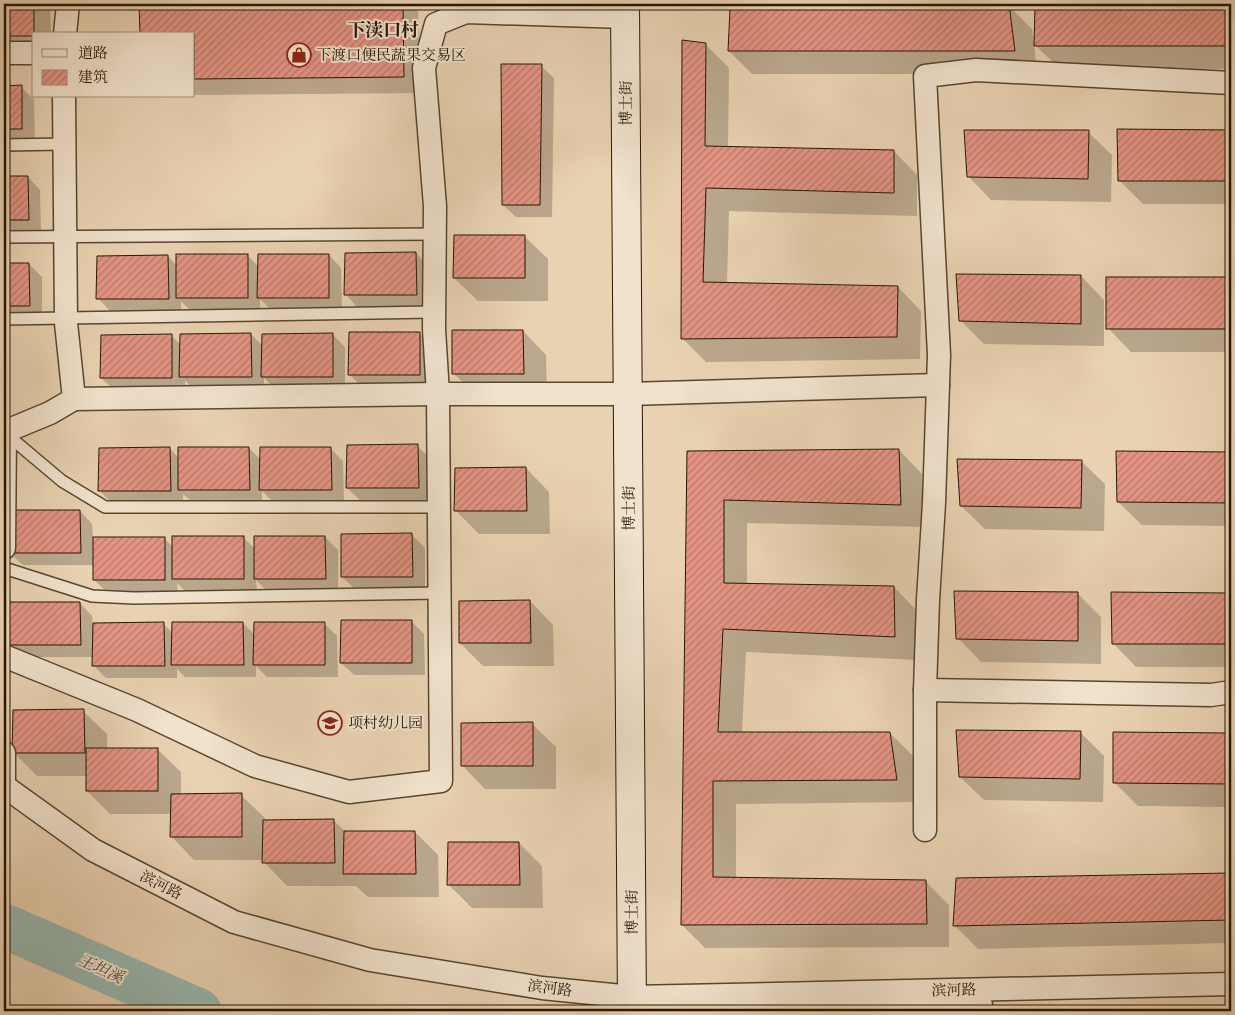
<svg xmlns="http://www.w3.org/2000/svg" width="1235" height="1015" viewBox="0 0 1235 1015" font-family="Alegreya,'Noto Serif SC',serif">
<defs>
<pattern id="building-hatch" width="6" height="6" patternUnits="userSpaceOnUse" patternTransform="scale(1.25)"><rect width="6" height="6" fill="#e49484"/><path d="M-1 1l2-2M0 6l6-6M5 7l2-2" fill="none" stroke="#b9786a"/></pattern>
</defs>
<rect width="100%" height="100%" fill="#e9d2b2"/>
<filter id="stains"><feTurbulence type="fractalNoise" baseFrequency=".004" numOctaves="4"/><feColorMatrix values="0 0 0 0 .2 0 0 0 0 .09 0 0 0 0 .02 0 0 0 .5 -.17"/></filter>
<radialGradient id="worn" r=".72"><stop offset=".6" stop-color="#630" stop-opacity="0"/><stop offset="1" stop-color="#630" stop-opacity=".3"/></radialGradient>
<g fill="#0003">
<path d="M4,4h46l1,30h-17v18h-30z"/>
<path d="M140,4h278l2,89 -226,2v-61h-52z"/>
<path d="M1009,6l23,23 2,13h2l1,-34 194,-2v63l-172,-1 -25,-24 3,30h-285l-23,-23z"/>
<path d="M706,45l23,23 -1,80 166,3 23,24v41l-188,-5 -2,73 171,3 23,24 -1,48 -214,3 -23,-23z"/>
<path d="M541,66l13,12 -2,139h-36l-13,-12z"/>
<path d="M4,87h17l13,13 1,41h-31z"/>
<path d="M1118,130l113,1v73h-88l-24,-24z"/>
<path d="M1088,132l24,23 -1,47 -120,-2 -23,-24z"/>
<path d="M28,177l12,13 1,42h-37v-54z"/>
<path d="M524,236l24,23v42h-70l-24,-23z"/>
<path d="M416,253l12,13 1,42h-71l-12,-13z"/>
<path d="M247,255l12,12 70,-12 12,13 1,42h-71l-11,-11v11h-70l-9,-9v10h-71l-12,-13 70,-42 9,10z"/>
<path d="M4,264h25l13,13v42h-38z"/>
<path d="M1081,276l23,24v46l-120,-2 -23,-23z"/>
<path d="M1107,278l124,1v73h-100l-23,-24z"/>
<path d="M523,331l23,24 1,41h-70l-24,-23z"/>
<path d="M419,333l13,13v41h-70l-13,-13z"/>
<path d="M251,334l12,12 69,-12 13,13v42h-70l-11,-11v11h-71l-8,-9v10h-71l-13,-12 71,-42 9,9z"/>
<path d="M417,446l13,12 1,42h-71l-13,-12z"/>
<path d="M249,448l12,12 69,-12 13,13 1,41h-71l-11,-11v11h-70l-9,-8v9h-71l-12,-12 70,-42 9,9z"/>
<path d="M899,450l23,24 2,53 -177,-4v62l147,2 23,24 1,49 -172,-8 -4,81h148l23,23 6,46 -183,2v74l189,3 24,24v42l-244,1 -23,-23 6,-473z"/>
<path d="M1117,452l114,1v73l-89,-1 -24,-23z"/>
<path d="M1081,461l24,23 -1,47 -119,-2 -24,-23z"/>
<path d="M526,468l23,24 1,42h-71l-24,-24z"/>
<path d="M80,511l12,13 1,15 71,-1 10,10 69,-11 12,12 70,-12 13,13v42h-70l-12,-12 1,12h-71l-9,-9 1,9h-71l-13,-12v-15h-71l-13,-12z"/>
<path d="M412,535l13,13v41h-70l-13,-12z"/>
<path d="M1078,594l23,23v47l-120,-2 -23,-24z"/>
<path d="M1112,594h119v73h-95l-23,-24z"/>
<path d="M530,601l23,24 1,41h-71l-23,-23z"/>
<path d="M80,603l12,13 1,9 70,-1 10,9 70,-10 12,12 69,-12 13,13 1,41h-71l-11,-11v11h-71l-8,-8v9h-71l-12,-12v-9h-71l-13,-12z"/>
<path d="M411,621l13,13 1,41h-71l-13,-12z"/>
<path d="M83,711l24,23v15h50l24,23v23h60l24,23v3h69l12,11h69l23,23 1,42h-71l-12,-11h-69l-23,-24v-2h-70l-23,-24v-22h-61l-23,-23v-15h-50l-23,-23z"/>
<path d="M532,724l24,23v42h-71l-23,-24z"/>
<path d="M1080,732l24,24 -1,46 -119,-2 -24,-23z"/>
<path d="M1114,733l117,1v73l-93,-1 -23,-23z"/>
<path d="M519,843l23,23 1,42h-71l-23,-23z"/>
<path d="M1231,875v68l-253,6 -23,-23 2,-47z"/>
</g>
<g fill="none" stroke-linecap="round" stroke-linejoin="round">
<path stroke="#97b7ae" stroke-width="45" d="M4,926l195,85"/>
</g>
<g fill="url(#building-hatch)" stroke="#271703">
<rect x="4" y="4" width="30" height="32"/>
<path d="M139,4h264l1,73 -210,2v-45h-54z"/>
<path d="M1009,4l6,47h-287l2,-43z"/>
<path d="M1231,5v41h-197l1,-39z"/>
<path d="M682,40l24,3 -1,103 189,4v43l-188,-5 -3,94 195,4 -1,51 -216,2z"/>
<path d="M501,64h41l-2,141h-38z"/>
<path d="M22,85v44h-18v-43z"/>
<path d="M1117,129l114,1v51h-113z"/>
<path d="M964,130h125l-1,49 -121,-2z"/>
<path d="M4,176h24l1,44h-25z"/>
<path d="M454,235h71v43h-72z"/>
<path d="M416,252l1,43h-73l1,-42z"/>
<rect x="176" y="254" width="72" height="44"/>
<path d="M258,254h71v44h-72z"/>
<path d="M168,255l1,44h-73l1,-43z"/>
<path d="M4,263h25l1,43h-26z"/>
<path d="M956,274l125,1v49l-122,-3z"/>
<rect x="1106" y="277" width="125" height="52"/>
<path d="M452,330h71l1,44h-72z"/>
<path d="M349,332h71v43h-72z"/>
<path d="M251,333l1,44h-73l1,-43z"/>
<path d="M333,333v44h-72l1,-43z"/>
<path d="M172,334v44h-72l1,-43z"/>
<path d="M418,444l1,44h-73l1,-43z"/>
<path d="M170,447l1,44h-73l1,-43z"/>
<path d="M178,447h71l1,43h-72z"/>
<path d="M260,447h71l1,43h-73z"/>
<path d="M899,449l2,56 -177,-5v83l170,3 1,51 -172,-8 -5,103h172l7,48 -184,1v96l213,3 1,44 -246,1 6,-474z"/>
<path d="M1116,451l115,1v51l-114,-1z"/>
<path d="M957,459l125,1 -1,48 -121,-2z"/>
<path d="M526,467l1,44h-73l1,-43z"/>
<path d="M9,510h71l1,43h-72z"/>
<path d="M412,533l1,44h-72v-43z"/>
<rect x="172" y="536" width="72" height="43"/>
<path d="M254,536h71l1,43h-72z"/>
<rect x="93" y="537" width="72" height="43"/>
<path d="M954,591l124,1v49l-122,-2z"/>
<path d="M1111,592l120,1v51h-119z"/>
<path d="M530,600l1,43h-72v-42z"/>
<path d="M9,602h71l1,43h-72z"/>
<path d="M341,620h71v43h-72z"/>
<path d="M164,622l1,44h-73l1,-43z"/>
<path d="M172,622h71l1,43h-73z"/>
<path d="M254,622h71v43h-72z"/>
<path d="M84,709l1,44h-73l1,-43z"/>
<path d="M533,722v44h-72v-43z"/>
<path d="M956,730l125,1 -1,48 -121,-2z"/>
<path d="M1113,732l118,1v51l-118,-1z"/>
<rect x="86" y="748" width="72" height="43"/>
<path d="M242,793v44h-72l1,-43z"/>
<path d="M334,819l1,44h-73l1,-43z"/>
<path d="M344,831h71l1,43h-73z"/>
<path d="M448,842h71l1,43h-73z"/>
<path d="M1231,873v47l-278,6 3,-48z"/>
</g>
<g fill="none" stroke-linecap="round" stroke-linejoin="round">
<g stroke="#58462f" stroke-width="14">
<g id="lane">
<path d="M4,145l60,-1"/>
<path d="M4,237l431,-3"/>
<path d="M4,319l430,-7"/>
<path d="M5,433l57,48 43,26h334"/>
<path d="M4,568l88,28 42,2 305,-5"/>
</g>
</g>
<g stroke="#58462f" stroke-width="25">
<g id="street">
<path d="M65,34l3,-30"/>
<path d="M4,53h30"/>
<path d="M74,399l364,-5h190l310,-9"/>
<path d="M4,432l46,-19 24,-14 -8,-76 -2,-227"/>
<path d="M4,548l1,-115"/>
<path d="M4,656l133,54 118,56 94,26 92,-11 -3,-387 -4,-65 1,-123 -11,-138 12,-44 30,-12 159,5"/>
<path d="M925,690l286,5 20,-3"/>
<path d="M4,753v33"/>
<path d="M4,786l89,64 141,72 136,38 172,28 90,9 599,-13"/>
<path d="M925,830v-140l3,-90 6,-97 5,-148 -14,-279 51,-6 255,13"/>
<path d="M787,1011l194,-6"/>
</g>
</g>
<g stroke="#271703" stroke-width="30">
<path id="secondary" d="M625,4l7,1007"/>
</g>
<use href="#lane" stroke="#f1e2cd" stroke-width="11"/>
<use href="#street" stroke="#f1e2cd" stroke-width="22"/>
<use href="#secondary" stroke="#f1e2cd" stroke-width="28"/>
</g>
<defs>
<g id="shop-ring" transform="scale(1.25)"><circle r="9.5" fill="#f1e2cd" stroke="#8f2418" stroke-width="1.5"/><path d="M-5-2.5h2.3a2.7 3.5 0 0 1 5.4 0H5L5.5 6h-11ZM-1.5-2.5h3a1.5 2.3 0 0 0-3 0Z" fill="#8f2418"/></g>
<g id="school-ring" transform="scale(1.25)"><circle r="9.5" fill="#f1e2cd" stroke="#8f2418" stroke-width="1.5"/><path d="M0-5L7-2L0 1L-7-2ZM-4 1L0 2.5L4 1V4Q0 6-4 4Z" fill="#8f2418"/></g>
</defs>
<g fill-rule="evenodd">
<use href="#shop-ring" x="299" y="55"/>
<use href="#school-ring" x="330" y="723"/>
</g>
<g text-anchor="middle" stroke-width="4" stroke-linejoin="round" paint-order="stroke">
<g font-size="15" fill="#271703" stroke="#f1e2cd" text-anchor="start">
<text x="316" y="60">下渡口便民蔬果交易区</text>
<text x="348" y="728">项村幼儿园</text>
</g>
<g font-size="15" fill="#271703" stroke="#f1e2cd">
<text transform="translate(626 103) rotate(-90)" y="5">博士街</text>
<text transform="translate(629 508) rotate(-90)" y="5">博士街</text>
<text transform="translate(161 885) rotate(27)" y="5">滨河路</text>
<text transform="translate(632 912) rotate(-90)" y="5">博士街</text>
<text transform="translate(550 988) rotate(7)" y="5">滨河路</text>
<text transform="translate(954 990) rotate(-1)" y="5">滨河路</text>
</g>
<g font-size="16" font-style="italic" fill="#4e4f3f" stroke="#f1e2cd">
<text transform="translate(101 968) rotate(24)" y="6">王坦溪</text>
</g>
<g font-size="18" font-weight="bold" fill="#271703" stroke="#f1e2cd">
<text x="383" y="36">下渎口村</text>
</g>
</g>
<rect width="1235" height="1015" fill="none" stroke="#e9d2b2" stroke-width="20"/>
<rect x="5" y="5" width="1225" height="1005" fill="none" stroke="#271703" stroke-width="2.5"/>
<rect x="10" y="10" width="1215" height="995" fill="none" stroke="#271703"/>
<rect x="32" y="32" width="162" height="65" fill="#f1e2cd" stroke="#a0917c"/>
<rect x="42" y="49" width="25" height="8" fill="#f1e2cd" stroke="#a0917c"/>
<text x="78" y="58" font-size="15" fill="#271703">道路</text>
<rect x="42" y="70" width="25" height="15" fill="url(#building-hatch)" stroke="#a0917c"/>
<text x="78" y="82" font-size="15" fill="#271703">建筑</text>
<rect width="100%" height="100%" filter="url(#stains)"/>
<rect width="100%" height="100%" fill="url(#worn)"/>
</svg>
